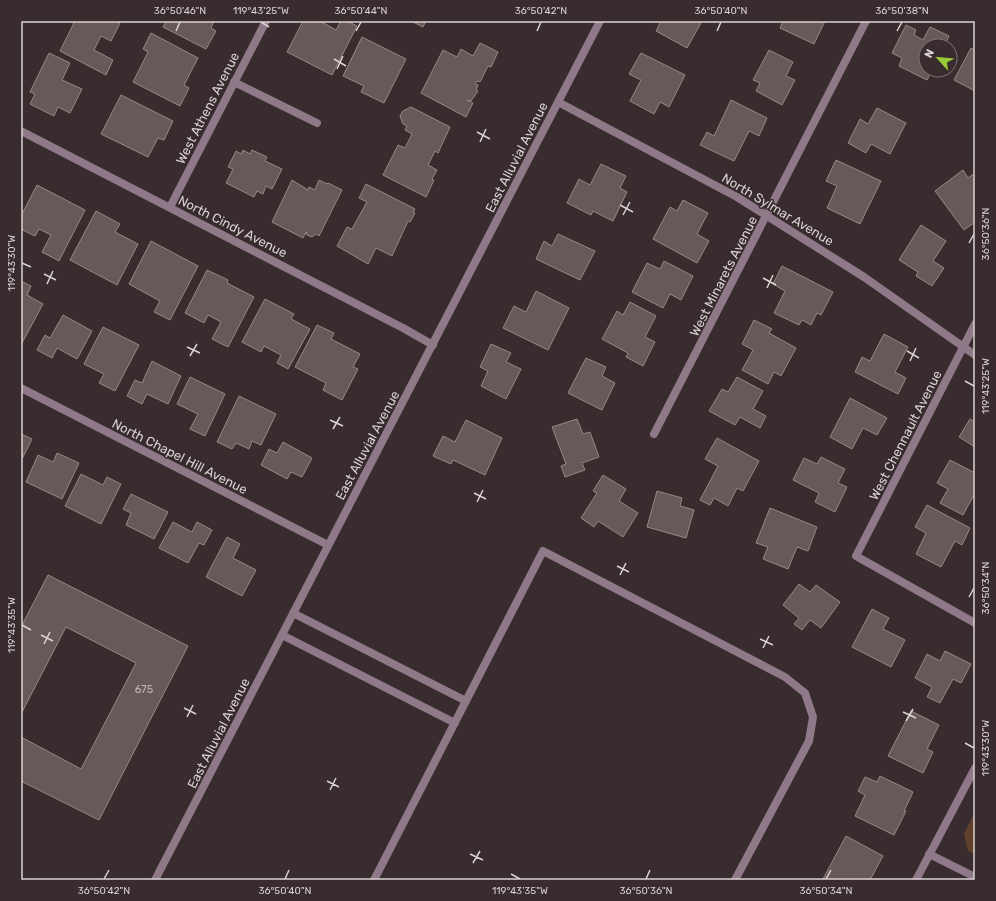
<svg xmlns="http://www.w3.org/2000/svg" width="996" height="901" viewBox="0 0 996 901" font-family="Rubik,sans-serif">
<rect width="100%" height="100%" fill="#382c2e"/>
<path fill="#61402b" d="M975,812v42l-7,-3 -4,-17z"/>
<g fill="#675957" stroke="#988885">
<path d="M70,21h47l3,2 -9,18 -10,-5 -7,14 19,10 -7,15 -46,-24 14,-28z"/>
<path d="M166,21h48l-3,7 5,3 -10,18 -43,-22z"/>
<path d="M303,21h17l16,9 5,-9h6l10,5 -25,49 -45,-23z"/>
<path d="M411,21h15l-3,6z"/>
<path d="M661,21h41l-15,27 -31,-17z"/>
<path d="M783,21h42l-11,23 -34,-16z"/>
<path d="M906,25l10,5 -2,5 9,5 7,-13 19,9 -5,10h-18v24h6l-5,10 -28,-14 3,-8 -10,-5z"/>
<path d="M151,33l47,25 -14,27 5,3 -9,18 -47,-24 15,-30 -5,-3z"/>
<path d="M362,37l44,22 -22,44 -23,-11 3,-6 -21,-10z"/>
<path d="M480,43l18,9 -7,15 -3,-1 -8,16 -3,-1 -2,3 3,1 -2,5 2,1 -7,10 -4,-1 6,3 -7,14 -45,-24 22,-43 14,7 4,-8 12,7z"/>
<path d="M971,48l4,2v41l-21,-11z"/>
<path d="M769,50l24,12 -7,14 9,4 -13,25 -26,-14 4,-8 -7,-3z"/>
<path d="M49,53l21,10 -8,17 20,9 -12,24 -12,-6 -4,9 -24,-12 5,-10 -5,-2z"/>
<path d="M641,53l44,22 -16,32 -9,-5 -6,12 -24,-13 11,-21 -12,-6z"/>
<path d="M121,95l52,26 -9,19 -6,-2 -10,19 -47,-23z"/>
<path d="M731,100l36,18 -8,18 -10,-5 -15,30 -34,-16 7,-13 7,4z"/>
<path d="M411,107l39,20 -12,26 -3,-2 -7,14 9,5 -5,9 2,1 -8,17 -43,-22 15,-30 7,3 7,-14 -7,-4 2,-4 -4,-2 -3,-8 3,-5z"/>
<path d="M877,108l29,15 -16,31 -19,-10 -5,9 -18,-10 12,-24 8,5z"/>
<path d="M243,150l7,4 2,-4 15,7 -2,4 17,8 -10,20 -6,-3 -3,8 -6,-3 -3,6 -28,-14 7,-14 -5,-2 8,-16 5,3z"/>
<path d="M836,160l45,21 -21,43 -33,-16 10,-22 -11,-5z"/>
<path d="M601,164l25,12 -6,12 7,4 -14,29 -20,-10 -2,4 -24,-12 12,-24 11,6z"/>
<path d="M963,170l5,8 7,-5v49l-11,8 -29,-39z"/>
<path d="M292,180l16,10 1,-3 6,3 4,-10 8,4 1,-1 14,7 -23,46 -3,-2 -4,3 -5,-2 -1,-3 -3,6 -31,-16z"/>
<path d="M366,184l49,25 -2,3 2,1 -5,9 -2,-1 -16,35 -16,-8 -8,16 -31,-18 10,-19 5,2 15,-27 -8,-4z"/>
<path d="M37,185l48,25 -26,51 -17,-9 9,-17 -12,-6 -4,7 -14,-7v-13z"/>
<path d="M683,200l25,13 -11,21 12,7 -12,22 -44,-24 17,-32 7,4z"/>
<path d="M96,211l24,13 -5,8 23,12 -21,41 -47,-25z"/>
<path d="M921,225l25,16 -13,20 11,7 -12,18 -16,-10 2,-4 -19,-12z"/>
<path d="M558,234l37,17 -15,29 -44,-21 8,-18 8,5z"/>
<path d="M151,241l47,25 -28,54 -16,-8 6,-11 -31,-17z"/>
<path d="M664,261l29,15 -12,24 -11,-6 -7,14 -31,-16 15,-29 13,6z"/>
<path d="M782,266l51,26 -12,23 -4,-2 -6,12 -9,-5 -3,5 -25,-12 11,-22 -12,-7z"/>
<path d="M207,270l21,10 -1,3 27,14 -26,50 -16,-8 9,-17 -13,-7 -4,8 -19,-10z"/>
<path d="M21,281l10,5 -4,9 16,9 -21,39z"/>
<path d="M536,291l33,17 -21,42 -45,-22 11,-22 12,6z"/>
<path d="M265,299l29,15 -3,5 19,10 -22,40 -11,-6 4,-8 -17,-9 -3,6 -19,-10z"/>
<path d="M630,302l26,14 -11,21 10,5 -12,24 -17,-9 2,-4 -26,-14 15,-28 6,4z"/>
<path d="M63,315l29,16 -15,28 -20,-11 -5,10 -15,-8 8,-15 5,3z"/>
<path d="M754,320l18,9 -3,4 27,15 -15,28 -7,-4 -6,12 -26,-14 11,-20 -11,-6z"/>
<path d="M317,325l17,8 -3,6 29,15 -7,13 5,2 -16,31 -19,-10 3,-7 -31,-16z"/>
<path d="M103,327l36,18 -24,46 -16,-8 5,-9 -20,-10z"/>
<path d="M884,334l24,13 -13,25 11,6 -8,16 -43,-22 7,-15 8,4z"/>
<path d="M491,344l20,9 -5,9 15,7 -15,30 -25,-13 7,-15 -8,-4z"/>
<path d="M586,358l20,9 -4,9 13,7 -13,27 -34,-17z"/>
<path d="M152,361l29,15 -13,28 -21,-10 -5,10 -15,-8 8,-16 7,3z"/>
<path d="M190,377l35,17 -20,42 -15,-7 8,-15 -21,-10z"/>
<path d="M737,377l26,14 -10,18 13,7 -6,12 -20,-11 -5,8 -26,-14 13,-22 6,3z"/>
<path d="M239,396l37,18 -15,31 -9,-4 -3,8 -13,-6 -4,6 -15,-7z"/>
<path d="M850,398l37,20 -10,17 -14,-7 -11,21 -22,-12z"/>
<path d="M577,419l6,15 7,-2 9,25 -17,6 3,7 -20,7 -4,-11 5,-2 -14,-37z"/>
<path d="M970,419l5,3v25l-16,-10z"/>
<path d="M466,420l36,18 -17,37 -32,-15 -2,4 -18,-8 10,-20 12,6z"/>
<path d="M21,434l11,5 -11,22z"/>
<path d="M717,438l42,23 -16,30 -6,-3 -9,18 -14,-8 -4,7 -10,-5 18,-34 -13,-7z"/>
<path d="M283,442l29,16 -10,19 -11,-5 -4,7 -26,-14 8,-16 8,4z"/>
<path d="M57,453l22,10 -17,36 -36,-17 12,-27 15,7z"/>
<path d="M821,457l24,12 -7,14 9,4 -12,25 -20,-10 4,-9 -26,-13 11,-22 13,6z"/>
<path d="M950,460l25,13v20l-12,22 -23,-12 8,-14 -11,-6z"/>
<path d="M81,474l22,11 4,-8 14,7 -20,40 -36,-18z"/>
<path d="M603,475l23,14 -7,12 19,12 -15,24 -25,-16 -4,6 -13,-9 16,-25 -4,-2z"/>
<path d="M657,491l25,7 -2,8 14,4 -8,28 -39,-11z"/>
<path d="M131,494l37,18 -14,27 -28,-14 5,-12 -8,-4z"/>
<path d="M927,505l43,23 -8,17 -7,-4 -14,26 -25,-13 10,-21 -11,-6z"/>
<path d="M770,508l47,19 -9,24 -11,-4 -9,22 -25,-10 5,-12 -12,-4z"/>
<path d="M173,522l19,10 5,-10 15,8 -8,15 -5,-2 -11,20 -29,-15z"/>
<path d="M227,537l13,7 -7,14 23,12 -14,26 -36,-19z"/>
<path d="M48,575l140,71 -89,174 -78,-39v-44l60,32 55,-106 -70,-36 -45,87v-87z"/>
<path d="M799,584l11,8 6,-7 24,17 -19,26 -11,-8 -8,10 -8,-6 5,-6 -16,-13z"/>
<path d="M872,609l17,9 -6,11 22,11 -14,27 -39,-20z"/>
<path d="M945,651l26,13 -10,19 -8,-4 -13,24 -13,-6 5,-10 -17,-9 12,-24 13,7z"/>
<path d="M911,711l28,14 -12,24 6,3 -10,21 -35,-17z"/>
<path d="M880,776l33,16 -9,19h2l-12,24 -39,-19 10,-21 -7,-4 7,-14 12,5z"/>
<path d="M846,836l37,20 -13,24h-45l-2,-1z"/>
</g>
<g fill="none" stroke-linecap="round" stroke-linejoin="round">
<g stroke="#8f7887" stroke-width="8">
<path d="M234,82l83,41"/>
<path d="M558,102l179,95 127,80 111,78"/>
<path d="M21,131l382,197 30,17"/>
<path d="M170,207l96,-186"/>
<path d="M975,324l-119,232 119,67"/>
<path d="M21,388l307,157"/>
<path d="M654,434l212,-413"/>
<path d="M293,613l173,88"/>
<path d="M282,635l173,88"/>
<path d="M929,854l46,23"/>
<path d="M374,880l169,-329 242,126 20,16 8,24 -4,24 -74,139"/>
<path d="M916,880l59,-112"/>
</g>
<path stroke="#8f7887" stroke-width="8" d="M155,880l445,-859"/>
</g>
<path fill="none" stroke="#dad2d3" stroke-width="1.5" d="M261,22l8,5M176,31l4,-9M356,31l5,-9M537,31l4,-9M717,31l4,-9M897,31l5,-9M334,59l12,7M337,69l6,-13M477,132l13,7M480,142l6,-13M620,205l13,7M623,215l7,-13M969,243l5,-9M22,263l9,4M44,274l12,6M763,278l13,7M47,284l6,-13M767,288l6,-13M187,347l13,6M907,351l12,7M190,356l7,-12M910,361l6,-13M965,381l9,5M330,420l13,6M333,429l7,-12M474,493l12,6M477,502l6,-12M617,566l12,6M620,575l6,-12M969,597l5,-9M22,625l9,5M41,635l12,6M760,639l13,6M44,644l6,-12M763,648l6,-12M184,708l12,6M903,712l13,6M187,717l6,-12M906,721l7,-12M965,743l9,5M327,781l12,6M330,790l6,-12M470,854l13,6M473,863l7,-12M511,874l9,5M104,879l5,-9M285,879l4,-9M646,879l4,-9M826,879l5,-9"/>
<g text-anchor="middle" stroke-width="3" stroke-linejoin="round" paint-order="stroke">
<g font-size="11" fill="#bdb4b4">
<text x="144" y="693">675</text>
</g>
<g font-size="13" fill="#dad2d3" stroke="#382c2e">
<text transform="translate(207 108) rotate(-63)" y="5">West Athens Avenue</text>
<text transform="translate(516 157) rotate(-63)" y="5">East Alluvial Avenue</text>
<text transform="translate(778 209) rotate(31)" y="5">North Sylmar Avenue</text>
<text transform="translate(233 226) rotate(27)" y="5">North Cindy Avenue</text>
<text transform="translate(723 276) rotate(-63)" y="5">West Minarets Avenue</text>
<text transform="translate(905 435) rotate(-63)" y="5">West Chennault Avenue</text>
<text transform="translate(367 445) rotate(-62)" y="5">East Alluvial Avenue</text>
<text transform="translate(180 456) rotate(27)" y="5">North Chapel Hill Avenue</text>
<text transform="translate(218 733) rotate(-63)" y="5">East Alluvial Avenue</text>
</g>
</g>
<rect width="996" height="901" fill="none" stroke="#382c2e" stroke-width="44"/>
<g transform="translate(938 58) rotate(297)"><circle r="19" fill="#382c2e" stroke="#796e70"/>
<path d="M0-3L7 15L0 10L-7 15Z" fill="#98cb37"/>
<text y="-6" font-size="11" font-weight="bold" text-anchor="middle" fill="#dad2d3">N</text>
</g>
<rect x="22" y="22" width="952" height="857" fill="none" stroke="#dad2d3" stroke-width="1.5"/>
<g font-size="10" text-anchor="middle" fill="#dad2d3">
<text x="180" y="14">36°50'46"N</text>
<text x="261" y="14">119°43'25"W</text>
<text x="361" y="14">36°50'44"N</text>
<text x="541" y="14">36°50'42"N</text>
<text x="721" y="14">36°50'40"N</text>
<text x="902" y="14">36°50'38"N</text>
<text transform="translate(985 234) rotate(-90)" y="4">36°50'36"N</text>
<text transform="translate(11 263) rotate(-90)" y="4">119°43'30"W</text>
<text transform="translate(985 386) rotate(-90)" y="4">119°43'25"W</text>
<text transform="translate(985 588) rotate(-90)" y="4">36°50'34"N</text>
<text transform="translate(11 625) rotate(-90)" y="4">119°43'35"W</text>
<text transform="translate(985 748) rotate(-90)" y="4">119°43'30"W</text>
<text x="104" y="894">36°50'42"N</text>
<text x="285" y="894">36°50'40"N</text>
<text x="520" y="894">119°43'35"W</text>
<text x="646" y="894">36°50'36"N</text>
<text x="826" y="894">36°50'34"N</text>
</g>
</svg>
